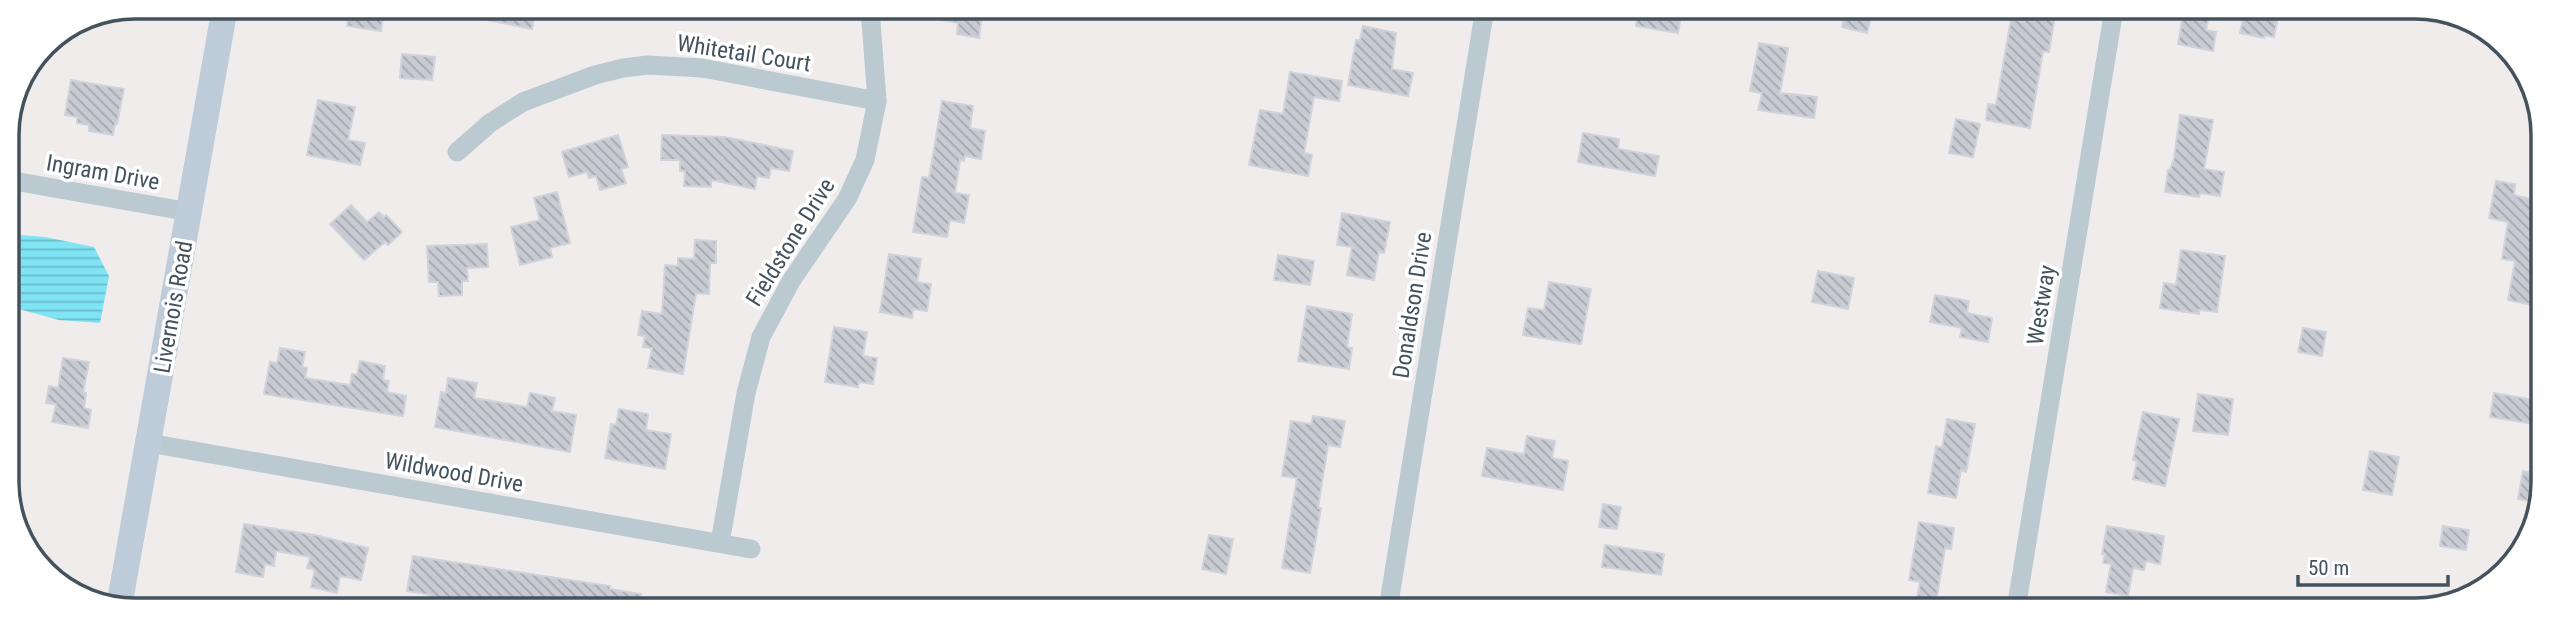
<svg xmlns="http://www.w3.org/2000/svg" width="2550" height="617" viewBox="0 0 2550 617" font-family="'Roboto Condensed',sans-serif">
<defs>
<pattern id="water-rules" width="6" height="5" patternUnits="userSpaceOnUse" patternTransform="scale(1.75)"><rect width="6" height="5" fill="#7fe4f3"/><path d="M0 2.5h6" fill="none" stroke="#6abbc8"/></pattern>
<pattern id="building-back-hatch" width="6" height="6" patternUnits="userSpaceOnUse" patternTransform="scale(1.75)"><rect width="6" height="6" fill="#c8ccd2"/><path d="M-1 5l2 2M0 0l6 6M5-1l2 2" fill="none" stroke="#a4a8ae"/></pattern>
</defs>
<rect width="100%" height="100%" fill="#f0ecec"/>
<path fill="url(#water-rules)" d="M8,234l37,3 49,10 15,29 -9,47 -41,-3 -51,-14z"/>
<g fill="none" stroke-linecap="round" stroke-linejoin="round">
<path stroke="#7fe4f3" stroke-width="6" d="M10,145l20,-69"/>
</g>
<g fill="url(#building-back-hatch)" stroke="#d0d3d9" stroke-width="2">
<path d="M350,7h34l-3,24 -34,-5z"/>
<path d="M463,7h73l-4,22 -70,-14z"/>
<path d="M921,8h62l-4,30 -22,-4 1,-11 -38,-7z"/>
<path d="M1638,9h44l-4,24 -42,-7z"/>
<path d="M1846,9h27l-6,24 -25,-6z"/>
<path d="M2184,9h26l-4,21 10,2 -3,19 -35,-7z"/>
<path d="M2245,9l34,3 -5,25 -9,-2 -1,3 -24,-5z"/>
<path d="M2026,11l29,4 -6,37 -6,-1 -13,77 -44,-8 2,-16 8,1 15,-86 13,3z"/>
<path d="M1363,26l33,7 -4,36 21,4 -5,23 -60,-11 8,-45h4z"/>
<path d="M1759,43l29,5 -8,45 37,4 -3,21 -56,-8 4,-17 -12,-2z"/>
<path d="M402,54l33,3 -3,23 -32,-2z"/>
<path d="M1290,72l52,9 -3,20 -25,-4 -10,56 8,2 -4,21 -59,-11 11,-55 23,4z"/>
<path d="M71,80l53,9 -7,35h-2l-2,11 -24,-4v-6l-12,-2v-6l-12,-2z"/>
<path d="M318,100l37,7 -7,33 17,3 -5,22 -53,-10z"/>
<path d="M942,101l31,5 -3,22 15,3 -4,28 -16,-3 -1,5 -4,-1 -5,33 14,2 -5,28 -14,-3 -3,17 -34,-5 9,-55 7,1z"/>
<path d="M2180,115l33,5 -9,49 20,3 -4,24 -20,-3 -1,4 -34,-5 3,-22h2l4,-12z"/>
<path d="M1956,119l24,5 -7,33 -24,-4z"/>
<path d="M1583,133l36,6 -1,10 41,7 -4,20 -77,-14z"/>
<path d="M618,135l10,32 -7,2 5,14 -26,7 -4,-14 -7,2 -2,-6 -18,5 -7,-25z"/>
<path d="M662,135l63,2 68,14 -4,20 -18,-3 -2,10 -12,-2 -2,13 -44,-9v7l-27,-1 1,-15h-5v-11h-19z"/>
<path d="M2496,181l19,3 -1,10 3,2 23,5v65h-2l-6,39 -24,-5 7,-39 -13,-2 6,-37 -19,-4z"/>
<path d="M557,192l13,51 -20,5 2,9 -32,8 -9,-38 29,-7 -6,-22z"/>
<path d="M351,205l16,17 12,-10 5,5 2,-2 16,17 -14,13 -3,-3 -21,18 -34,-36z"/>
<path d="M1342,213l48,9 -6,31 -5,-1 -5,28 -27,-5 5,-28 -15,-2z"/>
<path d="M695,240l21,1v22h-6l-1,31 -13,-1 -13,81 -35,-6 4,-20 -9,-1 2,-11 -7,-1 4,-24 20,3 3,-49 13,1v-8l16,1z"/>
<path d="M487,244l1,23 -21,1 1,13h-6v14l-23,1 -1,-14h-9l-2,-36z"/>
<path d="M2181,250l44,6 -8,56 -18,-2v4l-39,-6 4,-25 12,2z"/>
<path d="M889,254l32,5 -4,23 14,2 -4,27 -14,-2 -1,9 -32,-6z"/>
<path d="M1278,255l36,6 -4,24 -36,-5z"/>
<path d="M1818,271l36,7 -6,31 -36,-7z"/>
<path d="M1549,282l42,7 -10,55 -58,-9 5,-27 16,2z"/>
<path d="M1935,295l34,6 -2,12 25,5 -4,24 -28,-5 2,-9 -32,-6z"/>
<path d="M1307,306l45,8 -5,33 5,1 -3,21 -51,-8z"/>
<path d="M834,327l33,5 -4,24 14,2 -4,26 -14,-2 -1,5 -33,-5z"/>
<path d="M2303,328l23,4 -4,24 -24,-4z"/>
<path d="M280,348l25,4 -3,15 5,1 -2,10 45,7 2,-11 5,1 3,-14 25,5 -2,14 6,1 -2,11 19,4 -3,20 -139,-22 6,-32 7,1z"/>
<path d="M63,358l26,4 -6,30 3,1 -2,15 7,2 -3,18 -36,-6 4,-18 -10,-1 3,-17 9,2z"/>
<path d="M448,378l29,5 -3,15 53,9 3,-14 25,5 -3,13 24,4 -6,37 -135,-25 6,-35 5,1z"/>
<path d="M2494,393l46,8v24l-50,-8z"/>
<path d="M2198,394l35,5 -5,36 -35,-4z"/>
<path d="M619,409l29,5 -2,16 25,4 -6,35 -60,-11 6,-34 5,1z"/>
<path d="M2143,412l36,7 -14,67 -32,-7 4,-18 -4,-1z"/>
<path d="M1313,416l32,5 -5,26 -12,-2 -10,63h3l-11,65 -28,-5 15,-90 -15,-2 9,-55 20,3z"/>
<path d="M1947,419l28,5 -9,48 -5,-2 -5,28 -28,-5 8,-47 6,2z"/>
<path d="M1527,436l28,5 -3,17 16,3 -5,29 -81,-14 5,-28 37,6z"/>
<path d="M2370,451l29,6 -7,38 -29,-5z"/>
<path d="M2523,471l17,4v28l-22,-4z"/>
<path d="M1603,504l18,3 -4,22 -18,-2z"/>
<path d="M1919,522l35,6 -3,21 -6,-1 -10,61h-20l5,-27 -11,-2z"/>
<path d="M244,524l71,11 53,13 -7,32 -21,-4 -3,17 -26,-6 4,-17 -8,-2 3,-11 -34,-6 -2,15 -9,-2 -2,13 -27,-5z"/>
<path d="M2107,526l57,10 -4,28 -14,-3 -2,9 -11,-2 -5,28 -22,-4 5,-28 -8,-1 2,-9h-3z"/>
<path d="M2443,526l26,4 -3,20 -26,-4z"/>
<path d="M1209,535l24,4 -7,35 -24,-5z"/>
<path d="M1605,545l59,9 -3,21 -59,-8z"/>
<path d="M413,556l197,30v3l31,5 -2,14h-127l-47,-9h-9l-1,9h-27l2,-13 -23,-4z"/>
</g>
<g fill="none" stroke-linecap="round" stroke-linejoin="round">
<g stroke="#bbc9d1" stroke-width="19">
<path d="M457,152l33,-29 33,-21 72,-27 28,-7 25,-3 54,3 175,33"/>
<path d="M8,180l182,32"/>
<path d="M149,443l602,106"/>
<path d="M720,543l26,-150 15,-56 30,-56 56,-82 18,-39 12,-59 -7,-93"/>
<path d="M1388,609l97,-601"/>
<path d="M2016,609l98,-600"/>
</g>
<path stroke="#bdccd8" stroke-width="26" d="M119,607l106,-600"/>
</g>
<g text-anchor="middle" stroke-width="7" stroke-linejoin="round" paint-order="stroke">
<g font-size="23" fill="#43525c" stroke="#fff">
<text transform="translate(744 53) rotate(9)" y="8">Whitetail Court</text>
<text transform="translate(103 172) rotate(10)" y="8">Ingram Drive</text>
<text transform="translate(790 242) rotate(-58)" y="8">Fieldstone Drive</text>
<text transform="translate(1412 305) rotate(-81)" y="8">Donaldson Drive</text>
<text transform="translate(2041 305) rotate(-81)" y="8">Westway</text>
<text transform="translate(173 307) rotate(-80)" y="8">Livernois Road</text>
<text transform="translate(454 472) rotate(10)" y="8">Wildwood Drive</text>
</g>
</g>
<path d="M0 0H2550V617H0ZM135 19H2415A116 116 0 0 1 2531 135V482A116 116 0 0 1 2415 598H135A116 116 0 0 1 19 482V135A116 116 0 0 1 135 19Z" fill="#fff" fill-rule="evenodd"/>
<path fill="none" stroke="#43525c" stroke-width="3.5" d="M135 19H2415A116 116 0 0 1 2531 135V482A116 116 0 0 1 2415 598H135A116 116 0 0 1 19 482V135A116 116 0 0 1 135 19Z"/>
<path d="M2298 575v10h150v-10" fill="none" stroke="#43525c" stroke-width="3.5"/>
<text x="2308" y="575" font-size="21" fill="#43525c" stroke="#ffffff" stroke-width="5" paint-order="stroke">50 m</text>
</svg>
